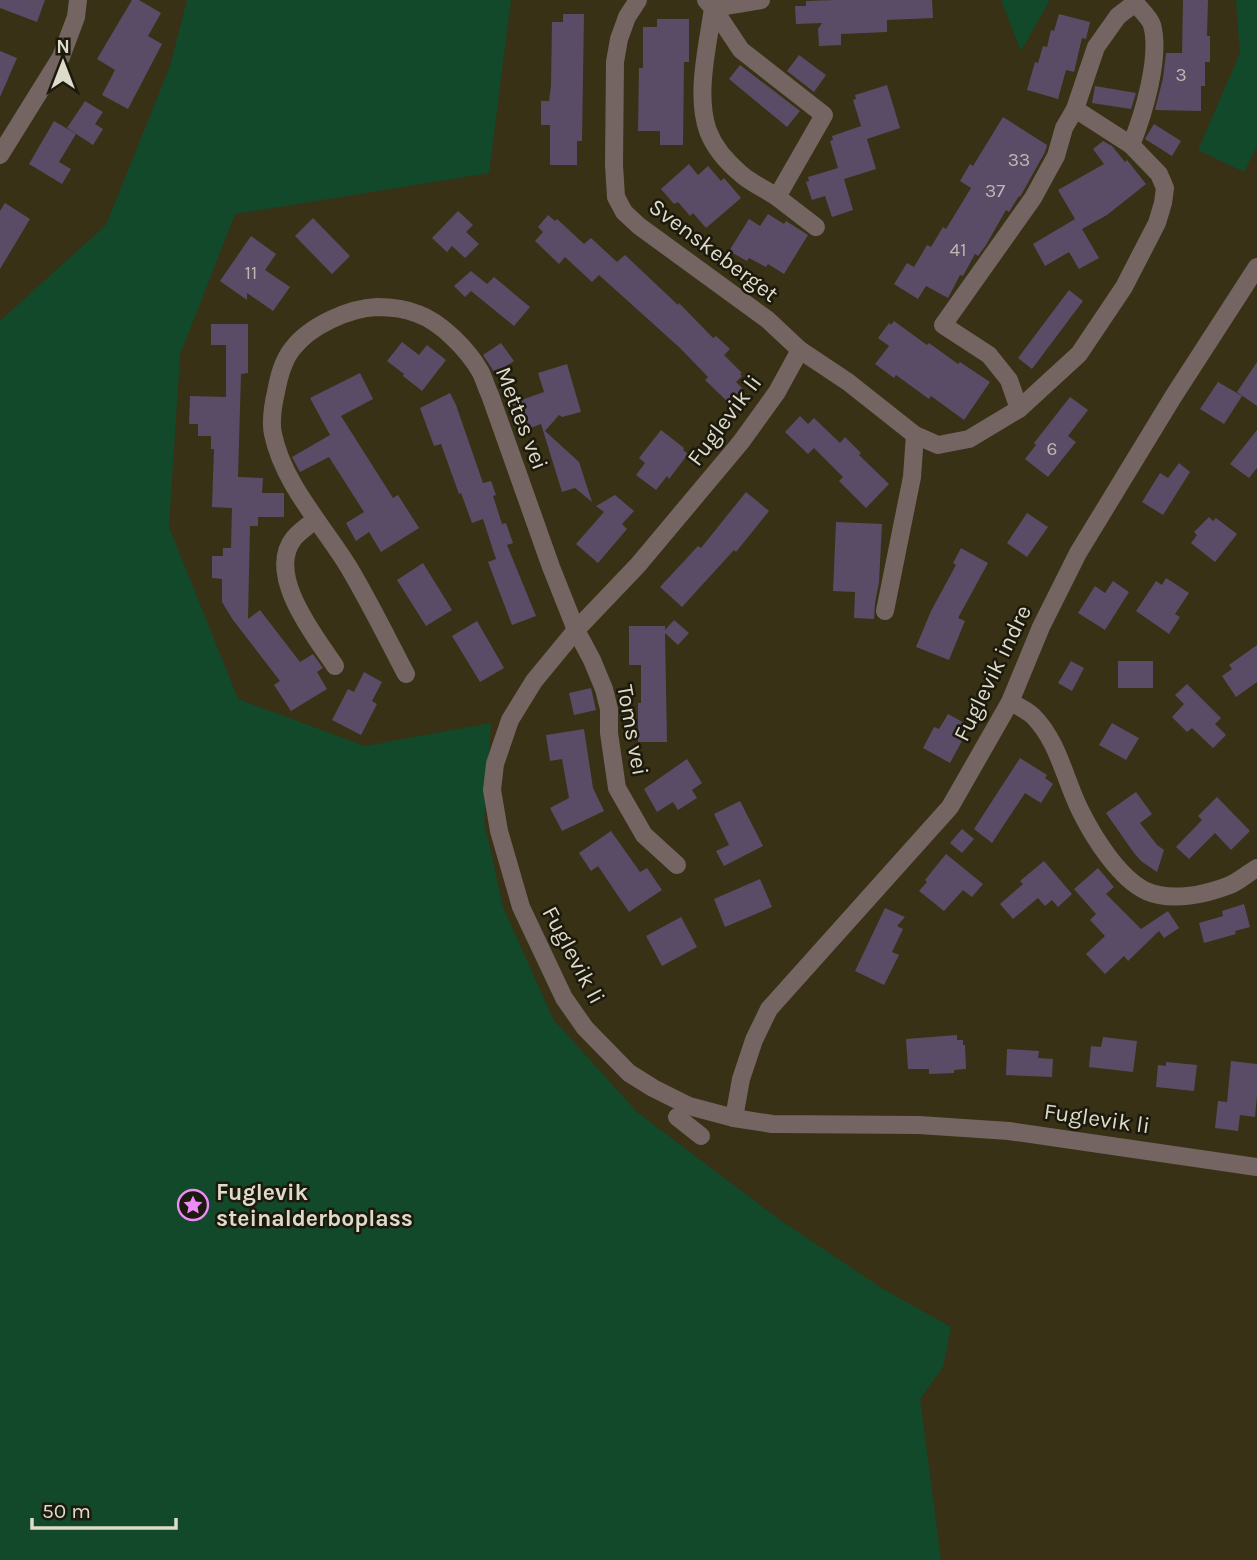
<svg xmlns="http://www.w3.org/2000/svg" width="1257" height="1560" viewBox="0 0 1257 1560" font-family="Karla,sans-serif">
<rect width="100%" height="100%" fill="#383115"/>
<g fill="#12492b">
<path d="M187,0h324l-22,173 -254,41 -55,141 -11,172 69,172 127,47 126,-23 -7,98 19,86 50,112 84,93 143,108 103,69 68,38 -8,40 -23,32 21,161h-941v-1239l106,-96 64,-159z"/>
<path d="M1001,0h49l-29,51z"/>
<path d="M1236,0h21v146l-13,26 -46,-22 42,-97z"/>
</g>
<g fill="#5a4c66">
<path d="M0,0h45l-8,22 -37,-14z"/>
<path d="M132,0h7l22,13 -13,23 14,8 -34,65 -26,-14 13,-25 -18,-11z"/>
<path d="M835,0h97l1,18 -46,2v12l-46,2v11l-22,1 -1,-17 4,-6 -26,1 -1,-18h11v-5z"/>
<path d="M1183,0h25l-1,36h3v26h-5v24h-4v25l-46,-1 8,-32 3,-25h16z"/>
<path d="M563,14h21l-2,127h-5v24h-27v-40h-9v-24h8l2,-15 1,-64h11z"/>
<path d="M1059,14l31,8 -4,17 -4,-1 -8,34 -8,-2 -8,29 -31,-9 8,-28 3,1 5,-17 4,1 4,-17 3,1z"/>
<path d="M657,19h32v43h-5l-1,83h-23v-14h-22l1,-63h4v-41h14z"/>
<path d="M0,51l17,7 -17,39z"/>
<path d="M799,55l27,20 -12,17 -27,-21z"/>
<path d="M740,65l60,46 -13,16 -58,-48z"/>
<path d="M887,85l13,43 -33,11 9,30 -32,10 9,31 -21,7 -7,-21 -13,4 -6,-18 3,-1 -1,-4 30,-9 -8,-27 3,-1 -1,-4 29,-10 -8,-26 3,-1 -1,-4z"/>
<path d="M1095,86l41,7 -5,16 -39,-6z"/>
<path d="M85,101l18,11 -8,12 8,5 -10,16 -26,-17z"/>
<path d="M1003,117l44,28 -2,7 -25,45 -1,-1 -10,16 -3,-2 -20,35 -8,11 -3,-2 -12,22 -3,-1 -12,23 -22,-12 -8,13 -24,-15 13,-21 7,4 13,-22 4,2 12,-20 3,2 25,-41 -11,-7 10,-17 3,2z"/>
<path d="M54,121l22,13 -17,28 12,7 -9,15 -33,-20z"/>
<path d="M1154,124l27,17 -9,15 -27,-17z"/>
<path d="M1103,141l9,5 13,16 2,-2 19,24 -39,31 -25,14 17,29 -20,11 -10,-17 -24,14 -12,-22 42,-25 -17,-29 46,-26 -11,-15z"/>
<path d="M689,164l9,11 10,-9 13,15 3,-3 17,20 -35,30 -13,-15 -3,3 -12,-14 -4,2 -13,-15z"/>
<path d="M5,203l25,16 -30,50v-58z"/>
<path d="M458,211l15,14 -7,7 13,12 -14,14 -13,-12 -5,6 -15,-14z"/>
<path d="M768,214l16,10 2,-3 22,14 -24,39 -16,-10 -2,3 -17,-9 -2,3 -18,-10 20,-32 11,7z"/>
<path d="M548,215l7,6 2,-2 27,25 7,-6 26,24 8,-7 53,50 1,-2 34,35 3,-2 14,13 -6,6 18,18 -2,1 2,2 -6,6 7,7 -14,14 -24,-23 3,-3 -28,-29 -81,-73 -7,7 -27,-25 -6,7 -24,-23 8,-9 -5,-5z"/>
<path d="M313,218l37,38 -18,18 -37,-38z"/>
<path d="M251,236l25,18 -11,16 25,17 -17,24 -26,-18v7l-27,-19z"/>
<path d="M471,271l16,13 7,-7 36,30 -16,19 -43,-35 -6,6 -11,-11z"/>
<path d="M1069,290l14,11 -51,68 -14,-11z"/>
<path d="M894,321l33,24 2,-2 29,21 2,-2 30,20 -26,38 -33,-24 -2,3 -33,-24 -2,3 -19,-14 14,-18 -11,-8 11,-15 2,2z"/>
<path d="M211,324h37v49l-7,1 -3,103 25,1 -1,15h22v24h-26v9h-8l-2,93 12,-9 40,52 13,-8 10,14 -6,4 10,17 -36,22 -17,-26 6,-4 -47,-61 -11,-18v-23l-10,-1v-22h11v-8h8l1,-40 -20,-1 2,-58h-3v-13h-13v-12h-9l1,-28 36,1v-52h-15z"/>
<path d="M402,342l17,13 8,-10 19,15 -24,31 -19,-15 1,-2 -17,-13z"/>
<path d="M501,343l13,18 -19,12 -12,-18z"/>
<path d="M1257,362v44l-20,-14z"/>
<path d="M567,364l14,48 -19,5 -3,-2 -14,16 34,31 13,40 -17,-14 -13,4 -21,-68 -21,8 -10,-28 34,-12 -6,-19z"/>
<path d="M360,373l13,26 -32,17 52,82 5,-3 21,33 -38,24 -12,-20 -13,9 -10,-18 18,-11 -35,-55 -29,15 -8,-15 38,-22 -20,-37z"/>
<path d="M1218,382l24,14 -18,28 -24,-15z"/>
<path d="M450,393l6,12 27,78 8,-2 5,14 -3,1 9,28 4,-1 7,20 -6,2 29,71 -24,9 -24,-63 8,-3 -13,-40 -11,4 -11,-30 -2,1 -18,-50 -7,2 -14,-38z"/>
<path d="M1070,397l18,13 -20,26 8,6 -28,35 -23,-18 11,-14 -2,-2z"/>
<path d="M800,416l8,8 6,-6 26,25 5,-6 16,16 -2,2 30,29 -23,24 -27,-27 4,-4 -29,-29 -6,6 -23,-22z"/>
<path d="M661,430l23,18 -1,2 5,4 -19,25 -2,-3 -11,14 -20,-15 9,-12 -6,-5z"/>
<path d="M1257,430v38l-8,10 -19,-14z"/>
<path d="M1179,463l11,9 -27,43 -21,-13 18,-29 8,5z"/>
<path d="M746,492l23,19 -33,41 -2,-2 -52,57 -22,-20 38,-41 3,2z"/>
<path d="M615,495l19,16 -12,13 5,5 -29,34 -22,-19 28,-32 -8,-6z"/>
<path d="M1027,513l21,14 -21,30 -20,-14z"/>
<path d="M1209,517l4,4 3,-3 21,16 -22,28 -24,-19 6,-8 -3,-3z"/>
<path d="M836,522l46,2 -3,58 -4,21 -1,16 -20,-1 1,-26 -22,-1z"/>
<path d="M961,548l27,15 -30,55 7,3 -16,39 -33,-13 15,-36 25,-46 -3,-2z"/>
<path d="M423,563l29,47 -26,16 -29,-46z"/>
<path d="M1166,578l23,15 -14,21 5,3 -11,17 -33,-23 20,-30 6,4z"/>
<path d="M1113,581l16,11 -24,38 -27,-17 17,-27 10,7z"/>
<path d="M674,620l15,13 -11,12 -13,-12 2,109h-29v-39h3v-38h-12v-39h36v4z"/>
<path d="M477,621l27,47 -24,14 -28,-46z"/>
<path d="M1257,645v37l-21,15 -14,-21 10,-7 -3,-4z"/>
<path d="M1071,661l13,7 -12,23 -14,-8z"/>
<rect x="1118" y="661" width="35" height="27"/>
<path d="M364,672l18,10 -10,19 5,3 -16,31 -29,-15 16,-31 6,3z"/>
<path d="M1187,684l34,34 -6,6 11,11 -13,13 -21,-20 -5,4 -15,-15 12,-13 -9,-9z"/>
<path d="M591,688l5,22 -22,5 -5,-22z"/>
<path d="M948,714l22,12 -20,37 -27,-15 11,-21 5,2z"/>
<path d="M1112,723l27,15 -13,22 -27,-15z"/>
<path d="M584,729l9,59 11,23 -42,20 -12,-23 19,-10 -7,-39 -12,2 -4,-26z"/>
<path d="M1020,758l27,17 -2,3 8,6 -12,19 -16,-10 -33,50 -18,-14z"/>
<path d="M687,759l15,24 -10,7 5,8 -19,12 -5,-8 -16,10 -13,-23z"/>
<path d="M1136,792l16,22 -12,9 17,22 7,5 -7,22 -16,-11 -7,-8 -28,-40z"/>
<path d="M1217,797l33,34 -19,19 -16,-17 -26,26 -13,-12 26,-27 -4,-4z"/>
<path d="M740,801l23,45 -39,20 -8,-15 13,-6 -15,-31z"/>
<path d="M962,829l12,10 -12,14 -12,-10z"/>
<path d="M611,831l29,41 7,-4 15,22 -33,22 -31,-46 -7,5 -12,-18z"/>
<path d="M946,854l37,30 -11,13 -9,-7 -19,21 -25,-20 8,-9 -2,-2z"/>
<path d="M1044,861l28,33 -14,13 -6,-7 -7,6 -7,-8 -25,21 -13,-15 23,-20 -3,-3z"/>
<path d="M1098,868l16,19 -8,7 35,35 27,-18 11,17 -15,10 -5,-7 -31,30 -4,-5 -19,18 -19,-20 19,-18 -15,-16 6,-6 -22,-25z"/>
<path d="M760,879l12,28 -47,20 -11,-28z"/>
<path d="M1244,904l6,23 -15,4 1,3 -32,9 -5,-20 24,-7 -1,-5z"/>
<path d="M885,908l20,9 -8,9 6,3 -11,23 7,3 -15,30 -29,-14z"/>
<path d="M681,917l16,30 -35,19 -16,-30z"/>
<path d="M957,1035v5h6v5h2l1,24 -12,1v3l-25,1v-5h-21l-2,-30z"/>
<path d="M1103,1037l34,4 -4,31 -44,-5 2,-21 10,1z"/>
<path d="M1007,1049l32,2 -1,7 15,1 -1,18 -46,-2z"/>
<path d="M1231,1061l26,3v31l-2,22 -15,-2 -2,16 -23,-3 3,-27 9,1z"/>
<path d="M1166,1062l31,3 -3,26 -38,-4 2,-22 8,1z"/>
</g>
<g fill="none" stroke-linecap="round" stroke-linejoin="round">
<g stroke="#746562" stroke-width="18">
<path d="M638,0l-11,17 -8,22 -4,23 -1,103 2,32 8,15 15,14 129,94 32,30 48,32 67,53 23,10 31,-6 50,-30 60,-55 45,-67 33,-64 6,-20 2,-15 -6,-14 -28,-29 -56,-36"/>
<path d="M706,0l7,8 48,-8"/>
<path d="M713,8l28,42 83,65 -47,82c-12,-8 -26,-14 -36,-23 -13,-11 -27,-27 -33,-43 -13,-36 0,-86 5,-123z"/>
<path d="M1131,145c12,-29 30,-88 21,-120 -2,-7 -11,-15 -17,-22"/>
<path d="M0,155l61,-98 15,-40 2,-17"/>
<path d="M777,197l39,30"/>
<path d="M800,350l-23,42 -36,50 -103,123 -62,65 -42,51 -24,39 -15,44 -3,26 7,41 22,76 43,91 21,30 44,45 24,15 36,18 45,12 38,6 147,1 90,6 248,36"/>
<path d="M1019,409l-10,-29 -20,-25 -46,-30 90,-127 23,-42 8,-28 11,-19 21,-62 22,-31 17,-13 1,-3"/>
<path d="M315,520c-6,5 -15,11 -21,18 -29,36 21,98 41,128"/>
<path d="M885,611l27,-134 3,-42"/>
<path d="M406,674c-19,-36 -37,-73 -58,-108 -26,-42 -65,-83 -75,-132 -3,-14 0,-29 3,-42 3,-16 7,-32 17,-44 17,-22 56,-40 84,-41 13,0 29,2 41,7 23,8 50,36 62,57 4,7 6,16 10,24l61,172 25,63 16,30 12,29 5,20v24l8,55 27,47 33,30"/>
<path d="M1010,702c8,4 17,8 23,14 26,26 32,65 48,96 13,26 38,66 65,79 25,11 59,4 84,-6 9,-4 18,-12 27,-17"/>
<path d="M677,1117l24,19"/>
<path d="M734,1118l7,-39 13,-39 15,-31 181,-202 60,-105 31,-75 37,-74 95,-156 84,-130"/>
</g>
</g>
<defs>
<g id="sight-ring" transform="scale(1.575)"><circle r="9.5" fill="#1c190d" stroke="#ef8bf6" stroke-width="1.5"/><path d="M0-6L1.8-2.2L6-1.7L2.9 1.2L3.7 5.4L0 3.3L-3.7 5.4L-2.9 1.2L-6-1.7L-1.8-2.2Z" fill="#ef8bf6"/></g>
</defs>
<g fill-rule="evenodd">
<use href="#sight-ring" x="193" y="1205"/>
</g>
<g text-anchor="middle" stroke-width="5" stroke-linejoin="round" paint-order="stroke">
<g font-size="19" fill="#beb7b2">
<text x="1181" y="81">3</text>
<text x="1019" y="166">33</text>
<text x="995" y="197">37</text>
<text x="958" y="256">41</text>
<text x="251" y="279">11</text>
<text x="1052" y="455">6</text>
</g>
<g font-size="23" fill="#dfdbcb" stroke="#1c190d">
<text transform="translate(714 250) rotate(37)" y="8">Svenskeberget</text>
<text transform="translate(522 418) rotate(69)" y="8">Mettes vei</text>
<text transform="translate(724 420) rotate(-53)" y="8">Fuglevik li</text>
<text transform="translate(992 673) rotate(-64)" y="8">Fuglevik indre</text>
<text transform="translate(633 730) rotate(80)" y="8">Toms vei</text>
<text transform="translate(574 955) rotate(62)" y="8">Fuglevik li</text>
<text transform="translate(1097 1118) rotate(8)" y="8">Fuglevik li</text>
</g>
<g font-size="23" font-weight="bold" fill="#dfdbcb" stroke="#1c190d" text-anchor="start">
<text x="216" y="1200">Fuglevik<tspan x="216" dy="26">steinalderboplass</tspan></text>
</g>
</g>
<g transform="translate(63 63)" stroke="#1c190d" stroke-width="5" paint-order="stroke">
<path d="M0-5L12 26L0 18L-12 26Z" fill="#dfdbcb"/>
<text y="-10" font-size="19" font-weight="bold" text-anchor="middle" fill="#dfdbcb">N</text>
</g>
<path d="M32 1518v10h144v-10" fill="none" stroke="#dfdbcb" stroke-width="3.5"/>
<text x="42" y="1518" font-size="21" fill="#dfdbcb" stroke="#1c190d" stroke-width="5" paint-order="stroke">50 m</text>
</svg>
